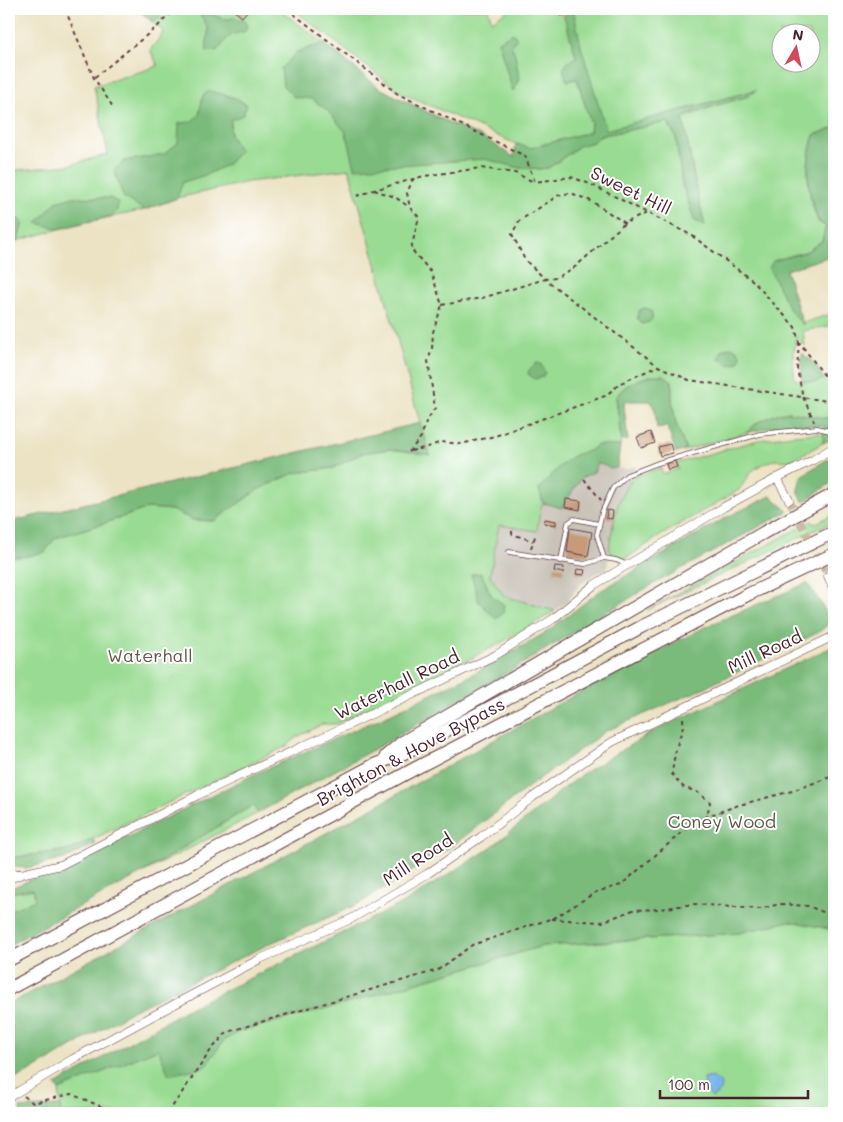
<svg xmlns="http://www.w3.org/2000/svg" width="843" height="1122" viewBox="0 0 843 1122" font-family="Mali,sans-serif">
<rect width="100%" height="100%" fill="#fff"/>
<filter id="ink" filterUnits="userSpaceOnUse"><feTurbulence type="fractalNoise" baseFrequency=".02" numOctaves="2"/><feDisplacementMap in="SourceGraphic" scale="10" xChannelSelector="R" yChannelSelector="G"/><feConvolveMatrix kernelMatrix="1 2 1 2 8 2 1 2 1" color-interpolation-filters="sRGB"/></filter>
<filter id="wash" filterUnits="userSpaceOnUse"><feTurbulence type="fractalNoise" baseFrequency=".0096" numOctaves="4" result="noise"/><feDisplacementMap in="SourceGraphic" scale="20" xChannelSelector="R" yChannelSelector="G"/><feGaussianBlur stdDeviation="1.12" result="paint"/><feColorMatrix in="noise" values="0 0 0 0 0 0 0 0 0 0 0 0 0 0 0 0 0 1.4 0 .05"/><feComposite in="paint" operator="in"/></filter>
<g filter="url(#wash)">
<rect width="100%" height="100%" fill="#ece3c4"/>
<path fill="#c9c3b8" d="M597,463l14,5h6l8,1 10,-3 4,10 -5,3 -18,32 -7,38 -2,21 -12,4 -16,11 -12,17 -12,9 -51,-15 -14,-20 9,-52 38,6 3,-20 3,-7 19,5 19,-30 13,-6z"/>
<g fill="#99db92" stroke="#727d5e" fill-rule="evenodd">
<path d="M137,9h141l46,34 55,45 60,30 43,19 24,27 14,4h13l6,1 9,-1 15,-10 16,-12 14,-4 6,-6 69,-14 8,16 6,46 12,35 11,6 -8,-32 -14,-75 71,-27 -154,41 -23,-53 14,45 -1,8 -60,16 -14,-4 -116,-52 -107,-83h195l4,12 15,-10v-2h327v119l-20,7c-10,30 -7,58 4,87l8,4 -4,15 -15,10 -34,10 30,63v-1l31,-10v12l-31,6 2,15 -9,-9 -3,26 2,17 21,2 14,-6 4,5v37h-9l-36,-6 -31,10 -12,11 -60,17 -10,-26 -4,-24v-19c-24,-1 -41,-6 -56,16l5,42 -1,7 -23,-1 -8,7 -15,4 -35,33 4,14 -3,7 -3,21 -38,-6 -9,51 14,20 51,15c-69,44 -145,77 -219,113h-13l-26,13 -10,9 -217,104 -61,8v-300l19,-2 27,-18 50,-15 43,-15 24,2 21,10 21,1 43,-31 37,-17 39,-5 29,-15 27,-4 41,5 -10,-31 -23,-85 -48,-169 -101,13 -71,16 -32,12 -63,13 -73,20v-72l61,-6 38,-11 -14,-68 64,-20 -8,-16 11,-14 2,-5zM780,32h30v30h-30zM481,573l10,22 5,24 -17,-17z"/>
<path d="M819,433l5,1 -1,9 -33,18 -17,-1 -14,6 -8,6 -12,18 -76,44 -35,23 -4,1 -14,-5 -1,-4c4,-22 7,-56 25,-71 7,-5 19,-7 27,-10l2,6 15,-5 -1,-6 81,-23 34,-5z"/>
<path d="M834,514v7l-187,89 165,-89 2,3z"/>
<path d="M253,805l5,8 -116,60z"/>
<path d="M34,889l1,12 -26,10v-18z"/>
<path d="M790,921l44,9v183h-773l-2,-23 99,-41 47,18 19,-27 16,-9 118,-31 84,-25 101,-29 196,-13z"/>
</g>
<g fill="#7abb7c" stroke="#626d54">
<path d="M137,9h24l-2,9 -7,3z"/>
<path d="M198,9h13l3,6 7,3 8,1 6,-2 10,4 2,6 -3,5c-6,1 -12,2 -16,6 -7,7 -9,16 -21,13 -2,-7 2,-14 1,-22 -2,-6 -7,-13 -11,-19z"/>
<path d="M566,9h7l8,37 25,84 150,-40 -7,6 -54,16 -12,6 14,75 8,33 -11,-6 -12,-36 -6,-46 -8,-16 -69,14 -6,6 -14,4 -16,12 -15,10 -9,1 -6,-1h-13l-35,-9 -130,9 -6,-25 -4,-12 -18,-21 -15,-11 -18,-2 -11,-11 -2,-18 16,-16 27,-9 55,45 60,30 43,19 32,20 2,-13 14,4 60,-16 1,-8 -14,-45 -10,2 -4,-12 5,-7 8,-5 -12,-41 3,-1z"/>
<path d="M513,33l4,6 -6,6 4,9 4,24 -6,14 -15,-51z"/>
<path d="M210,91l26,7 11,7 -4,10 -12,5 -1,15 10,16 -12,13 -22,11 -23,7 -6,16 -32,12 -21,-12 -10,-28 11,-9 39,-7 14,-11 1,-20 12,-1 8,-7 4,-20z"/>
<path d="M834,128v127l-48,15 17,55 -14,-16 -20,-41 4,-7 33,-9 16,-11 4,-15 -7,-4c-12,-29 -15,-57 -5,-87z"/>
<path d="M73,197l37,1 8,4 -1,8 -5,6 -30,7 -23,6 -22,-6 19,-21z"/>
<path d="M16,218l7,4 -5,19 -9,2v-21z"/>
<path d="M645,308l4,1 3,4v6l-3,3 -7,2c-5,-5 -6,-7 -2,-14z"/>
<path d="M730,347l7,2 4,7 -3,7 -10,2 -9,-7 3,-8z"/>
<path d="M802,353l11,9 11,17 -8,3 -14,-1 -1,-16z"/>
<path d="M537,363l4,1 4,9 -3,4 -7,2 -7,-5c0,-5 5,-8 9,-11z"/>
<path d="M653,375h11l8,6v19l4,24 10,26 -10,3 -9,-27 -10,3 -2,-19 -5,-9h-25l-1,5 4,35 -7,-2 -5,-42c9,-14 21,-17 37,-22z"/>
<path d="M789,412l36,6h9v20l-11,5 1,-17 -28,-1 -29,3 -21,5 12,-11 18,-8z"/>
<path d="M420,423l10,32 -41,-6 -27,4 -29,15 -39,5 -37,17 -43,31 -21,-1 -21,-10 -24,-2 -43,15 -50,15 -10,14 -17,4 -19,2v-36z"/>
<path d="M597,445l23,1 -3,22h-6l-14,-5 -3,9 -13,6 -19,30 -19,-5 -4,-14c9,-10 24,-28 36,-34 10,-4 12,-1 22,-10z"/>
<path d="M834,455v26l-31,21 -5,-12 3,-14z"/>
<path d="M771,496l17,15 -140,76 -136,83 -116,67 -138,76 -5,-8 -111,68 -133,72v-34l26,-11 -2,-11 -24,4v-4l32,-14 30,-10 182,-90 137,-61 83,-40 72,-41 55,-42 127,-74z"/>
<path d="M481,573l10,22 13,10 -1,8 -7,6 -17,-17 -8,-28z"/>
<path d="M807,583l15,22 9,17 -12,10 -115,56 -98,43 -67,48 -87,67 -92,57 -91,41 -135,66 -103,61 -22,11v-78l358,-193 204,-114 134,-70z"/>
<path d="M834,646v284l-44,-9 -51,12 -196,13 -101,29 -84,25 -118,31 -16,9 -19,27 -36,8 -11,-26 -99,41 -4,-5 136,-78 214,-105 84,-53 93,-75 70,-42z"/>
<path d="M93,839l3,5 -32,15 -37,9 -18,-1v-9l61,-8z"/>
<path d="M60,1106l1,7h-40l-1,-5z"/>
</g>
<path fill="#77b6ea" stroke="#606a8a" d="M712,1077c9,6 11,6 7,16l-7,5 -6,-8 -2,-11z"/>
<g id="blocks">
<g fill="#c79b79">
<path d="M232,9h17l-7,8z"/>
<path d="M558,9h7l2,5 -7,2z"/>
<path d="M651,432l4,11 -14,5 -4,-11z"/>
<path d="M670,444l3,9 -13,3 -2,-9z"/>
<path d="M675,461l2,6 -9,3 -2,-6z"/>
<path d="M566,499l15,2 -1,9 -15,-3z"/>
<path d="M607,510l6,1 -1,8 -6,-1z"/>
<path d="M545,519l11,2v4l-12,-2z"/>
<path d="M570,528l22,4 -4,24 -21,-4z"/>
<path d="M555,566l9,1 -1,6 -9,-2z"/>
<path d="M577,569l8,1 -1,5 -8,-1z"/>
</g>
</g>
</g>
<g filter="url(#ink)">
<use href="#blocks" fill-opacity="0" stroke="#623c42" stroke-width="1"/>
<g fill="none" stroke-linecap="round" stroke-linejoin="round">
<path stroke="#ccbca5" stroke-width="8" stroke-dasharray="8 4" stroke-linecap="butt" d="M789,500l39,76"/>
<g stroke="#623c42" stroke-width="5.5">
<g id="service">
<path d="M509,552l76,12 19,-6"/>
<path d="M561,561l7,-38 6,-4 25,5"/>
<path d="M628,565l-12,-5 -12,-2 -7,-23 5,-23 11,-24 14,-13 31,-12 102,-29 57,-6 17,4"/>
<path d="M9,871l13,1"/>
</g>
</g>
<g stroke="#623c42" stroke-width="9">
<g id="minor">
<path d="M777,478l12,22"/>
<path d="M828,576l6,14"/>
<path d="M9,879l16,-6 36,-8 137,-70 125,-58 173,-82 57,-36 41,-34 130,-78 53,-29 36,-18 21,-13"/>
<path d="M9,1097l64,-38 100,-54 87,-46 91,-40 76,-45 54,-37 52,-40 79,-55 222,-106"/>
</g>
</g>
<g stroke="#623c42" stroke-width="14">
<g id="trunk">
<path d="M386,756l15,-13 362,-210 71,-39"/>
<path d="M9,960l365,-195 30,-12 239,-127 191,-94"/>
<path d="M9,989l407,-221 333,-174 85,-40"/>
</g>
</g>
<g stroke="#623c42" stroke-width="2" stroke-dasharray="4 4" stroke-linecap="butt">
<path d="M65,9l29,69 19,29"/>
<path d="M287,9l111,85 127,62 10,26 36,-5 19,7 101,51 61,45 43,47 4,15 35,46"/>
<path d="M95,77l63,-51 17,-17"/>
<path d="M374,190l21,7 14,10"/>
<path d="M357,196l17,-6 50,-14 57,-8 34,5 19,9"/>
<path d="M625,223l-34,-22 -20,-8 -12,2 -40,26 -7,13 13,26 20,19 11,-1 19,-11 50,-44 22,-10"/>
<path d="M442,305l40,-7 63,-19 113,87 31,14 145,22"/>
<path d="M799,342l-2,27 6,28 11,24"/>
<path d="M411,451l17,-4 13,-5 20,2 34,-8 110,-40 16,-13 37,-17"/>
<path d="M409,452l12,-15 5,-15 9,-14 -7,-47 4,-12 1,-17 9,-27 -11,-33 -20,-23 8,-32 -9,-9 -3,-15 6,-14"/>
<path d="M584,479l17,21"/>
<path d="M512,531v3l21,7"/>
<path d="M531,548l5,-14"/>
<path d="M834,604l-2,2 2,5"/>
<path d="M683,718c1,10 -2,14 -5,24 -3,11 -5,21 -6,32l11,13 14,5 13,10 -3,14"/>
<path d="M552,919l50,3 31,-12 27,-1 33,-5 67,5 20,-5 28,2 20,8h6"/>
<path d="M24,1096l9,7 38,-9 46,19"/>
<path d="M168,1113l43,-63 16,-18 211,-62 34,-25 84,-28 40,-25 25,-7 75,-65 43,-15 53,-14 38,-14h4"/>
</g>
<use href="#service" stroke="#fff" stroke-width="4"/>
<use href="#minor" stroke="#fff" stroke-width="8"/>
<use href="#trunk" stroke="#fff" stroke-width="12"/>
</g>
</g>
<g text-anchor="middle" stroke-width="4" stroke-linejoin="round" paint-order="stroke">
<g font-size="18" fill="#4a1f2b" stroke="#fff">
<text transform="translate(631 191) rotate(26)" y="6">Sweet Hill</text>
<text transform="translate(765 652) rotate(-25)" y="6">Mill Road</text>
<text transform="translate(397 685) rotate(-26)" y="6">Waterhall Road</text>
<text transform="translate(411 752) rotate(-28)" y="6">Brighton &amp; Hove Bypass</text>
<text transform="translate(418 860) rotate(-33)" y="6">Mill Road</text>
</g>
<g font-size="18" fill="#62574a" stroke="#fff">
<text x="150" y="662">Waterhall</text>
<text x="722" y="828">Coney Wood</text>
</g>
</g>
<rect width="843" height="1122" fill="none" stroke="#fff" stroke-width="30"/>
<g transform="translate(796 48) rotate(9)"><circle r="24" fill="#ffffff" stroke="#b7a5aa"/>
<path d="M0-4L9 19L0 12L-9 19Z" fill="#d1495b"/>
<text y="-8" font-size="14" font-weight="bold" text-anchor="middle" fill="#4a1f2b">N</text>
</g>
<path d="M660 1090v8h148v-8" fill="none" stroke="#4a1f2b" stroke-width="2.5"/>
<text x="668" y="1090" font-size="15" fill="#4a1f2b" stroke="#ffffff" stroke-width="4" paint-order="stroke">100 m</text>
</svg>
